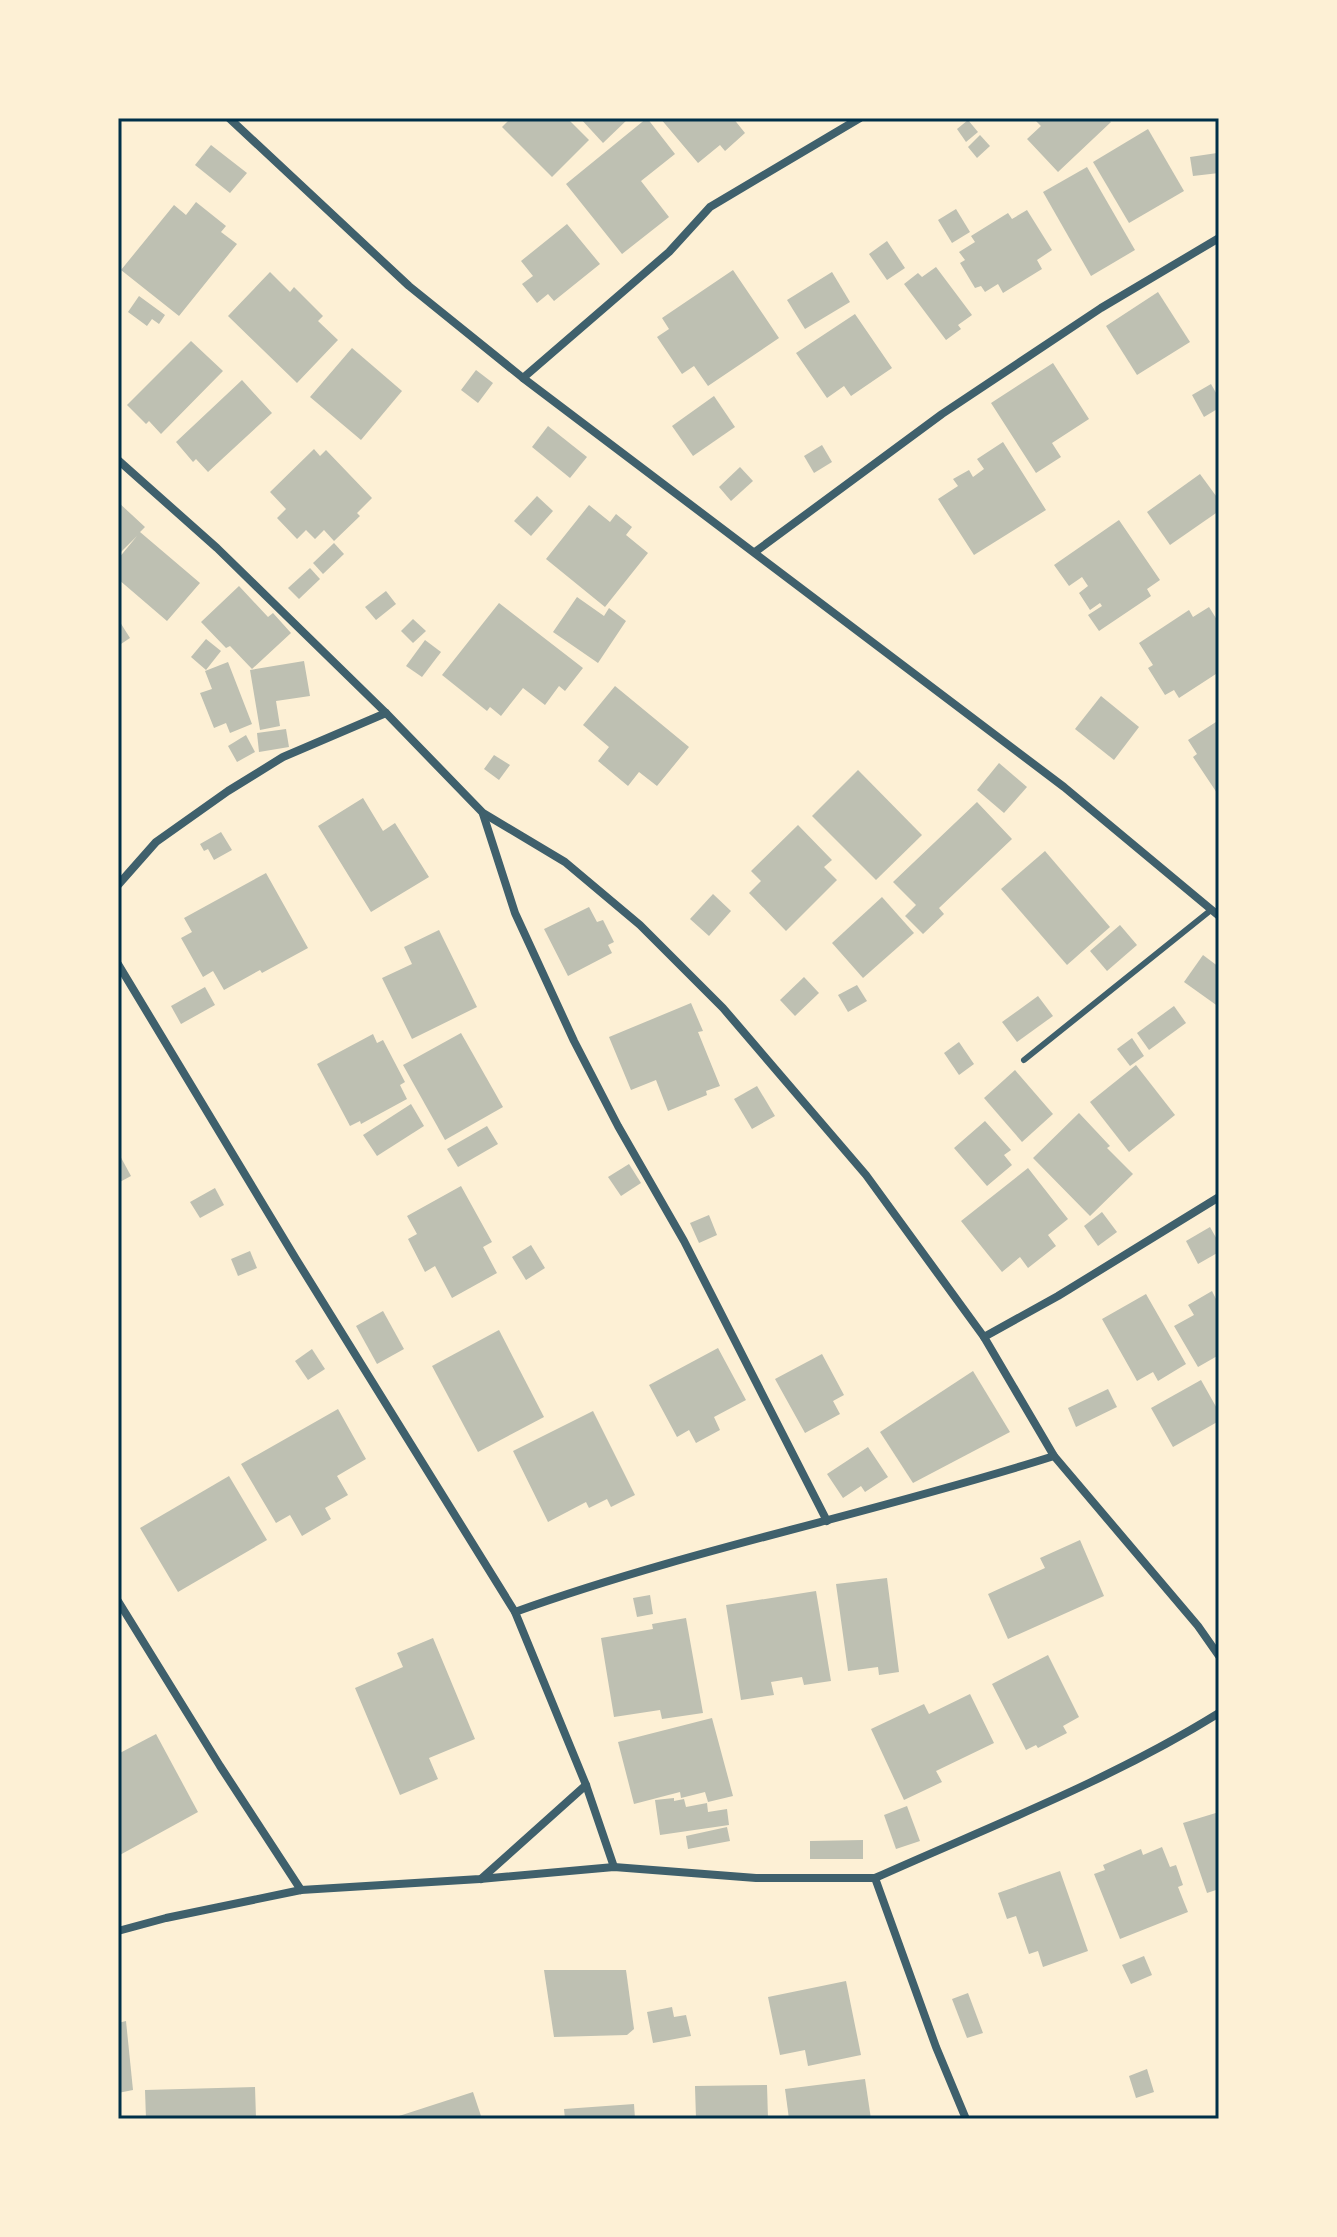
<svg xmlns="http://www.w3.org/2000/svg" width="1337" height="2237" viewBox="0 0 1337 2237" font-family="'Archivo Narrow',sans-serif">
<rect width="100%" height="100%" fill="#fdf0d5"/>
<g fill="#bec0b2">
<path d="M511,118h56l22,22 -37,37 -50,-50z"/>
<path d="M580,118h49l-26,25z"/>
<path d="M647,118l28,36 -34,27 28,36 -47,37 -56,-70z"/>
<path d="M660,118h73l12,15 -20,18 -5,-6 -22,18z"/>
<path d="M1039,118h68l4,4 -53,50 -31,-33 14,-13 -5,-5z"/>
<path d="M968,120l10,12 -12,10 -9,-13z"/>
<path d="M1148,129l36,62 -55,32 -36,-61z"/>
<path d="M980,135l10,11 -13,12 -9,-11z"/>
<path d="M211,145l36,28 -17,20 -35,-28z"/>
<path d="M1217,153l2,20 -26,3 -3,-19z"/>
<path d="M1087,167l48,83 -44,26 -48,-84z"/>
<path d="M196,202l30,24 -5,6 16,12 -58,72 -58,-46 53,-65 12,10z"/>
<path d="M956,209l14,23 -18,11 -14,-23z"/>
<path d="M1027,210l25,40 -15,10 5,9 -39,24 -5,-9 -13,8 -4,-6 -6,2 -15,-25 5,-3 -6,-8 16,-10 -4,-6 37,-23 4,6z"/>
<path d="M567,224l33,40 -46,37 -6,-7 -11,9 -15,-19 11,-8 -12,-15z"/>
<path d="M887,241l18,27 -18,12 -18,-26z"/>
<path d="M936,267l36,48 -14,10 3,4 -15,11 -42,-56 14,-11 4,4z"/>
<path d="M733,270l46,68 -71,48 -14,-20 -12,8 -25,-37 12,-8 -7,-11z"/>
<path d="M270,272l20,20 4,-5 29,29 -5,5 20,19 -41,43 -69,-67z"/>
<path d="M832,272l18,30 -45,27 -18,-29z"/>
<path d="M1158,292l32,50 -53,33 -31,-49z"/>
<path d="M139,296l26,19 -6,9 -7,-5 -5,7 -19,-14z"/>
<path d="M855,314l37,54 -41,28 -7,-10 -17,12 -31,-45z"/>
<path d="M191,341l32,30 -62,63 -12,-13 -3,3 -19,-19z"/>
<path d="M352,348l50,43 -41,49 -51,-43z"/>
<path d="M1053,363l36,56 -37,24 9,14 -25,16 -45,-70z"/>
<path d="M476,370l17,13 -15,20 -17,-13z"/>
<path d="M242,380l30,33 -64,59 -12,-13 -3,3 -17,-20z"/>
<path d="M1211,384l8,14v10l-15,9 -12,-22z"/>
<path d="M714,396l21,31 -42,29 -21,-30z"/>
<path d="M548,426l39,31 -17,21 -38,-31z"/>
<path d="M1003,442l43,68 -72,45 -36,-56 20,-13 -5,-7 16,-9 4,7 11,-8 -7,-10z"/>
<path d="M822,445l10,17 -18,11 -10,-17z"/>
<path d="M314,449l6,7 6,-6 46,48 -15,15 3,3 -26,25 -10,-11 -9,9 -9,-9 -9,9 -20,-21 9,-9 -16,-17z"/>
<path d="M740,467l13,14 -22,20 -12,-14z"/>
<path d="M1200,474l19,26v11l-49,34 -23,-33z"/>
<path d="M537,496l16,15 -22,25 -17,-15z"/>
<path d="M118,502l27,25 -5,5 60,51 -33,38 -49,-42v-20l19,-23 -19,19z"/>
<path d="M589,505l21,17 6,-8 16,13 -6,8 22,18 -43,54 -59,-48z"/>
<path d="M1119,520l41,60 -13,9 4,7 -52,35 -11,-16 14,-9 -2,-3 -10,7 -11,-17 9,-7 -6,-9 -13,9 -15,-21z"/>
<path d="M334,543l10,11 -21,20 -10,-11z"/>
<path d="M310,568l10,11 -21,20 -11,-11z"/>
<path d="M239,586l29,31 5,-4 18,20 -39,36 -22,-23 -4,2 -25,-26z"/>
<path d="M386,591l10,13 -20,16 -11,-13z"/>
<path d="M577,597l27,19 5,-8 17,13 -28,42 -45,-31z"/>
<path d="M499,603l84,65 -18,23 -6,-5 -14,19 -22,-17 -22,28 -11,-9 -3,4 -45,-36z"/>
<path d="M1209,607l10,16v49l-40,26 -5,-8 -9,5 -17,-27 5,-3 -14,-22 50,-33 4,7z"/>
<path d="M118,619l12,19 -12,8z"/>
<path d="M413,619l13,12 -13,12 -12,-12z"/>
<path d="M206,639l15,12 -15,19 -15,-13z"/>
<path d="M425,640l16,12 -19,25 -16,-11z"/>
<path d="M304,661l6,35 -34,5 4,25 -20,4 -10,-60z"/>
<path d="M228,662l24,62 -22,9 -4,-10 -12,5 -14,-35 12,-4 -7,-18z"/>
<path d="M615,686l74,61 -32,39 -18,-14 -11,14 -30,-25 11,-14 -26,-22z"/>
<path d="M1101,696l38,31 -25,33 -39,-31z"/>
<path d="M1219,720v76l-26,-39 4,-3 -9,-14z"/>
<path d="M286,729l3,18 -30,5 -2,-19z"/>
<path d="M246,735l9,17 -18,10 -9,-16z"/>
<path d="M494,755l16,10 -11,15 -15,-11z"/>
<path d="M999,763l28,24 -23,26 -27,-23z"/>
<path d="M858,770l64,65 -46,45 -64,-64z"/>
<path d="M363,798l20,33 12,-8 34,54 -58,35 -53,-86z"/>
<path d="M977,802l35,37 -73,69 5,6 -21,20 -18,-18 11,-11 -23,-23z"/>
<path d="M798,825l34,35 -8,7 13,13 -51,51 -37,-38 12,-12 -10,-10z"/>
<path d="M221,832l11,18 -18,10 -6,-11 -4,2 -4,-7z"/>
<path d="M1045,851l65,76 -43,38 -66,-76z"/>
<path d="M266,873l42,75 -46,25 -2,-3 -36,20 -11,-19 -10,6 -22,-39 11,-6 -8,-14z"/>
<path d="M713,894l18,17 -22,25 -19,-17z"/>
<path d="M882,897l32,36 -51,45 -31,-35z"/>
<path d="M589,907l8,15 6,-2 11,22 -6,3 4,8 -44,23 -24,-47z"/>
<path d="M1120,925l17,20 -30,26 -17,-20z"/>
<path d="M439,930l38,77 -65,32 -30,-61 30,-14 -8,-17z"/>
<path d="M1203,955l16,12v40l-35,-25z"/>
<path d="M804,977l15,16 -24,23 -15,-16z"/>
<path d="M857,985l10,16 -19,11 -10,-17z"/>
<path d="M205,987l10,18 -34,19 -10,-18z"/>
<path d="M1038,996l15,20 -36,26 -15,-20z"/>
<path d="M691,1003l12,28 -5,1 22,54 -14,5 1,4 -39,16 -12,-31 -25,10 -22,-53z"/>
<path d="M1174,1006l12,17 -37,27 -12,-17z"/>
<path d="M461,1033l42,74 -58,33 -42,-75z"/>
<path d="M373,1034l4,9 6,-3 22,42 -5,3 7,14 -46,25 -1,-3 -10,5 -33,-62z"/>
<path d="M1132,1038l12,18 -14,10 -13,-17z"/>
<path d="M959,1042l15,22 -15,11 -15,-22z"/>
<path d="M1136,1065l39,50 -46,37 -39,-50z"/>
<path d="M1015,1070l38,44 -31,28 -38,-44z"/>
<path d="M757,1086l18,30 -23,13 -18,-30z"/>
<path d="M411,1104l13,22 -47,30 -14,-21z"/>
<path d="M1079,1113l31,33 -3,2 26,26 -43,42 -57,-58z"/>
<path d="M985,1121l26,29 -7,5 8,10 -25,21 -33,-38z"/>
<path d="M487,1126l11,18 -40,23 -11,-18z"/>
<path d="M118,1152l13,24 -13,7z"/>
<path d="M629,1164l12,19 -20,13 -13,-19z"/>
<path d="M1028,1168l40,51 -20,16 8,11 -28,22 -8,-11 -18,15 -41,-51z"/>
<path d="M461,1186l31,56 -9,5 14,26 -45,25 -17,-32 -10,6 -17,-33 9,-5 -10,-18z"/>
<path d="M215,1188l9,17 -24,13 -10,-16z"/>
<path d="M1102,1212l15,20 -19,14 -14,-20z"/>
<path d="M709,1215l8,20 -18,8 -9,-20z"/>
<path d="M1210,1227l9,16v9l-21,12 -12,-23z"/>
<path d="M531,1245l14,23 -19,12 -14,-23z"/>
<path d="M250,1251l7,17 -19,8 -7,-17z"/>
<path d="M1212,1291l5,10 2,-1v55l-21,12 -24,-41 20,-11 -6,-10z"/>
<path d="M1146,1294l40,70 -28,17 -5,-9 -16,9 -35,-62z"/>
<path d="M383,1311l21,38 -27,15 -21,-38z"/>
<path d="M499,1330l45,87 -66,35 -46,-86z"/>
<path d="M718,1348l28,52 -32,17 6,13 -24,13 -7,-13 -12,7 -28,-52z"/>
<path d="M312,1349l13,20 -17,11 -13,-19z"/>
<path d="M822,1354l22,41 -11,6 7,13 -35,19 -30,-54z"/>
<path d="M973,1371l37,61 -97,51 -33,-51z"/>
<path d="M1201,1380l18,32v9l-46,26 -22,-39z"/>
<path d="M1108,1389l9,18 -41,20 -8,-19z"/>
<path d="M338,1409l28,50 -29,17 11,19 -23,13 6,11 -29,17 -12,-21 -14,8 -35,-59z"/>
<path d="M593,1411l42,84 -24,12 -4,-8 -18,9 -3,-6 -38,20 -35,-71z"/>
<path d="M868,1447l20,30 -23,15 -4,-6 -18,12 -16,-24z"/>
<path d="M229,1476l38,64 -89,52 -38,-64z"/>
<path d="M1080,1540l24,56 -96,43 -20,-45 57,-26 -5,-10z"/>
<path d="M887,1578l12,94 -20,3 -1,-8 -30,4 -12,-87z"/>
<path d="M816,1591l15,90 -27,4 -2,-8 -31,5 3,13 -33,5 -15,-95z"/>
<path d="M650,1595l3,19 -16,3 -4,-19z"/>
<path d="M686,1618l17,95 -41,6 -2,-9 -46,7 -13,-79 52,-9 -1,-5z"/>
<path d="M433,1638l42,101 -46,19 9,21 -38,16 -45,-107 48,-21 -6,-14z"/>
<path d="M1048,1655l31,62 -16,9 4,7 -29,15 -2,-3 -10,5 -34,-66z"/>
<path d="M970,1694l24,49 -58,28 6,11 -38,18 -33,-71 53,-25 5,10z"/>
<path d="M712,1718l21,78 -25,6 -3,-10 -24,6 -1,-6 -46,12 -16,-62z"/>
<path d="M156,1734l42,78 -80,44v-102z"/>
<path d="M674,1798v3l10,-2 2,8 21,-4 1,9 19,-3 2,16 -69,10 -5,-35z"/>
<path d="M907,1806l13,35 -24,8 -12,-34z"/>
<path d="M1219,1812v77l-12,4 -24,-70z"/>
<path d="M727,1827l3,14 -42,8 -2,-13z"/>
<path d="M863,1840v19h-53v-18z"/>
<path d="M1162,1847l8,20 6,-2 7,20 -5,2 10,25 -68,27 -26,-65 11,-4 -2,-5 38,-16 2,6z"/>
<path d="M1060,1871l28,80 -45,16 -5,-16 -9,3 -13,-38 -9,3 -9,-26z"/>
<path d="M1144,1956l8,19 -21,9 -9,-19z"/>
<path d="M544,1970h82l8,59 -7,6 -73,2z"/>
<path d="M846,1981l15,74 -53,11 -3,-16 -25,5 -12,-58z"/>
<path d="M968,1993l15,40 -16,5 -15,-39z"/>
<path d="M672,2007l2,10 12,-2 5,21 -38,7 -6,-31z"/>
<path d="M126,2021l7,69 -15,3v-70z"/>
<path d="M1147,2069l7,23 -18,6 -7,-22z"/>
<path d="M865,2079l6,40h-82l-4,-30z"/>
<path d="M767,2085l1,34h-72l-1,-33z"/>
<path d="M255,2087l1,32h-110l-1,-29z"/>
<path d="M473,2092l9,27h-82l-1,-3z"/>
<path d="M634,2104l1,15h-70l-1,-10z"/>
</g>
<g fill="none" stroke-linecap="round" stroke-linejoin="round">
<path stroke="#3f606c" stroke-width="6" d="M1024,1060l187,-150"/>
<g stroke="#3f606c" stroke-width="8">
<path d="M229,118l180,168 114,92 541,409 155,129"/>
<path d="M523,378l146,-126 41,-45 150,-89"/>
<path d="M118,460l99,88 169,165 97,100 82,49 75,63 83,83 143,167 118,162 70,119 144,170 21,30"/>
<path d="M755,552l187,-138 159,-106 118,-70"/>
<path d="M483,814l32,99 59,128 44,85 66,115 143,280"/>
<path d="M118,885l38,-43 72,-51 55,-34 103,-44"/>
<path d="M118,964l178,295 219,353 71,173 28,82"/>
<path d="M984,1337l74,-41 161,-99"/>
<path d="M118,1601l102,165 81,124"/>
<path d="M515,1612c176,-63 360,-99 539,-156"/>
<path d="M875,1878c116,-52 236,-98 344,-165"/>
<path d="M481,1879l105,-94"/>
<path d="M118,1931l48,-13 135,-28 179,-11 134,-12 142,11h119l61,169 30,72"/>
</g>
</g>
<rect width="1337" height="2237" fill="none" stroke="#fdf0d5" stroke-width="240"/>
<rect x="120" y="120" width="1097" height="1997" fill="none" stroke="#003049" stroke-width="3"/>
</svg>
